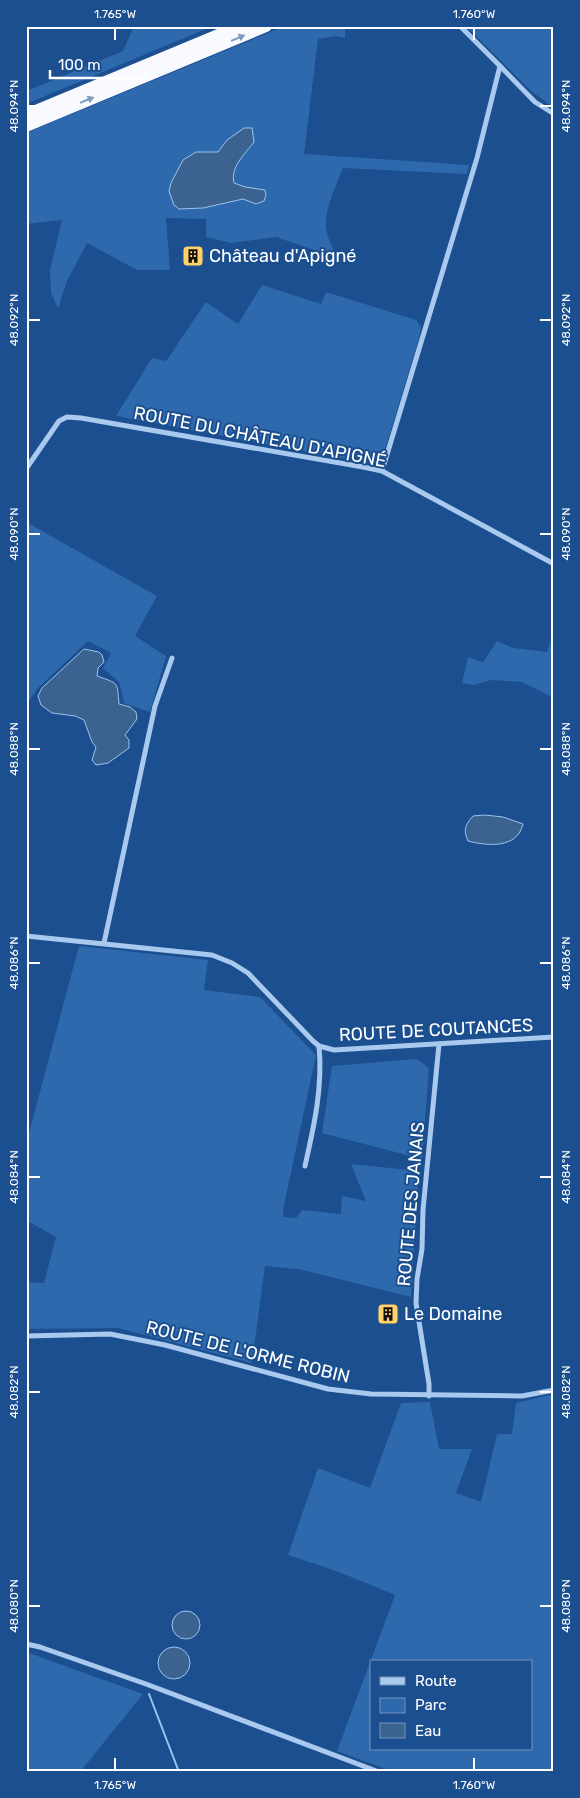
<svg xmlns="http://www.w3.org/2000/svg" width="580" height="1798" viewBox="0 0 580 1798" font-family="Rubik,sans-serif">
<rect width="100%" height="100%" fill="#1b4f8f"/>
<g fill="#2e69ad" fill-rule="evenodd">
<path d="M134,26h79l-187,78v-19l3,5 94,-39z"/>
<path d="M285,26h60v12l-9,-2 -18,3 -14,115 165,11 -2,9 -124,-6c-7,18 -17,37 -17,57 0,11 7,23 12,33l-62,-21 -45,6 -25,-6v-18l-40,-1 4,52h-33l-50,-27 -20,38 -9,27 -7,-15 -1,-23 12,-50 -36,4v-91z"/>
<path d="M466,26h88v82l-24,-18z"/>
<path d="M262,285l59,19 5,-12 90,28 5,7 -2,11 -36,118 -14,7 -253,-47 36,-58 14,3 40,-59 32,22z"/>
<path d="M26,522l131,74 -22,40 31,20 -16,56 -26,-9 -5,-21 -16,-14 8,-15 -23,-12 -50,47 -9,13 -3,-3z"/>
<path d="M554,630v68l-32,-16 -31,-2 -17,5 -12,-2 6,-26 15,5 14,-21 16,7 34,4z"/>
<path d="M79,946l129,14 -4,30 56,7 56,58 -32,150 -1,12 13,1 6,-8 39,4 1,-18 24,5 -15,-37 68,7 -8,126 -113,-28 -33,-3 -13,97 -134,-35 -92,1v-47l18,1 12,-46 -30,-17v-76z"/>
<path d="M417,1059l12,9 -7,91 -100,-26 10,-67z"/>
<path d="M554,1394v378h-160l-57,-21 58,-156 -56,-23 -51,-17 30,-87 52,20 31,-85 29,-1 9,47h33l-16,44 25,9 16,-68h15l4,-31zM371,1662h160v87h-160z"/>
<path d="M26,1652l117,42 -63,78h-54z"/>
</g>
<g fill="#3c6290" stroke="#9cc4f0">
<path d="M244,128h8l2,14c-9,12 -24,25 -20,41l11,4 20,3 1,5 -2,6 -8,3 -13,-5 -40,9 -24,1 -5,-4 -5,-14 2,-8 12,-23 13,-8h22l9,-12z"/>
<path d="M84,649l15,3 3,3 2,7 -6,6 -1,8c22,8 20,5 22,28l11,3 6,5 1,7 -12,16 4,5v8l-21,15 -12,2 -4,-5 4,-13 -4,-5 -8,-22 -9,-4 -23,-3 -11,-8 -3,-9 4,-8z"/>
<path d="M485,815l18,2 20,7c-6,25 -35,22 -55,17 -5,-11 -3,-16 5,-25z"/>
<circle cx="186" cy="1625" r="14"/>
<circle cx="174" cy="1663" r="16"/>
</g>
<g fill="none" stroke-linecap="round" stroke-linejoin="round">
<path stroke="#9cc4f0" stroke-width="2" d="M149,1694l30,78"/>
<g stroke="#a9c9ee" stroke-width="5">
<path d="M460,26l40,40"/>
<path d="M26,469l33,-48 8,-4 14,1 282,49 19,4 172,93"/>
<path d="M382,471l95,-313 23,-92 35,36 19,12"/>
<path d="M26,936l186,19 20,8 16,10 65,68 6,5 15,4 220,-13"/>
<path d="M104,943l51,-237 17,-48"/>
<path d="M305,1166c9,-40 18,-79 14,-120"/>
<path d="M26,1336l84,-2 55,11 163,44 43,5 151,2 32,-6"/>
<path d="M429,1396v-12l-13,-81 1,-24 5,-30 1,-39 16,-166"/>
<path d="M26,1644l14,3 106,37 233,88"/>
</g>
<g stroke="#f8faff" stroke-width="12">
<path d="M26,115l214,-89"/>
<path d="M26,126l240,-100"/>
</g>
</g>
<defs><path id="oneway-solid" d="M-6-.8H1V-3.2L6.5 0L1 3.2V.8H-6Z" transform="scale(1.25)"/></defs>
<g fill="#7e9cc1">
<use href="#oneway-solid" transform="translate(238 38) rotate(-23)"/>
<use href="#oneway-solid" transform="translate(87 100) rotate(-22)"/>
</g>
<path fill="none" stroke="#fff" stroke-width="2" d="M115,28v12M474,28v12M28,106h12M540,106h12M28,320h12M540,320h12M28,534h12M540,534h12M28,749h12M540,749h12M28,963h12M540,963h12M28,1177h12M540,1177h12M28,1392h12M540,1392h12M28,1606h12M540,1606h12M115,1758v12M474,1758v12"/>
<defs>
<g id="building-square" transform="scale(1.125)"><rect x="-9" y="-9" width="18" height="18" rx="4" fill="#ffd166" stroke="#1b4f8f"/><path d="M-4-6H4V6H1V3H-1V6H-4ZM-2.5-4.3h1.7v1.8h-1.7ZM.8-4.3h1.7v1.8H.8ZM-2.5-1h1.7V.8h-1.7ZM.8-1h1.7V.8H.8Z" fill="#111"/></g>
</defs>
<g fill-rule="evenodd">
<use href="#building-square" x="193" y="256"/>
<use href="#building-square" x="388" y="1314"/>
</g>
<g text-anchor="middle" stroke-width="4" stroke-linejoin="round" paint-order="stroke">
<g font-size="18" fill="#fff" stroke="#1b4f8f" text-anchor="start">
<text x="209" y="262">Château d'Apigné</text>
<text x="404" y="1320">Le Domaine</text>
</g>
<g font-size="18" fill="#fff" stroke="#1b4f8f">
<text transform="translate(260 437) rotate(11)" y="6">ROUTE DU CHÂTEAU D'APIGNÉ</text>
<text transform="translate(436 1030) rotate(-3)" y="6">ROUTE DE COUTANCES</text>
<text transform="translate(411 1204) rotate(-85)" y="6">ROUTE DES JANAIS</text>
<text transform="translate(248 1352) rotate(14)" y="6">ROUTE DE L'ORME ROBIN</text>
</g>
</g>
<rect width="580" height="1798" fill="none" stroke="#1b4f8f" stroke-width="55"/>
<rect x="370" y="1660" width="162" height="90" fill="#1b4f8f" stroke="#7695bc"/>
<rect x="380" y="1677" width="25" height="8" fill="#a9c9ee" stroke="#7695bc"/>
<text x="415" y="1686" font-size="15" fill="#ffffff">Route</text>
<rect x="380" y="1698" width="25" height="15" fill="#2e69ad" stroke="#7695bc"/>
<text x="415" y="1710" font-size="15" fill="#ffffff">Parc</text>
<rect x="380" y="1723" width="25" height="15" fill="#3c6290" stroke="#7695bc"/>
<text x="415" y="1736" font-size="15" fill="#ffffff">Eau</text>
<path d="M50 70v8h96v-8" fill="none" stroke="#ffffff" stroke-width="2.5"/>
<text x="58" y="70" font-size="15" fill="#ffffff" stroke="#1b4f8f" stroke-width="4" paint-order="stroke">100 m</text>
<rect x="28" y="28" width="524" height="1742" fill="none" stroke="#fff" stroke-width="2"/>
<g font-size="12" text-anchor="middle" fill="#fff">
<text x="115" y="18">1.765°W</text>
<text x="474" y="18">1.760°W</text>
<text transform="translate(14 106) rotate(-90)" y="4">48.094°N</text>
<text transform="translate(566 106) rotate(-90)" y="4">48.094°N</text>
<text transform="translate(14 320) rotate(-90)" y="4">48.092°N</text>
<text transform="translate(566 320) rotate(-90)" y="4">48.092°N</text>
<text transform="translate(14 534) rotate(-90)" y="4">48.090°N</text>
<text transform="translate(566 534) rotate(-90)" y="4">48.090°N</text>
<text transform="translate(14 749) rotate(-90)" y="4">48.088°N</text>
<text transform="translate(566 749) rotate(-90)" y="4">48.088°N</text>
<text transform="translate(14 963) rotate(-90)" y="4">48.086°N</text>
<text transform="translate(566 963) rotate(-90)" y="4">48.086°N</text>
<text transform="translate(14 1177) rotate(-90)" y="4">48.084°N</text>
<text transform="translate(566 1177) rotate(-90)" y="4">48.084°N</text>
<text transform="translate(14 1392) rotate(-90)" y="4">48.082°N</text>
<text transform="translate(566 1392) rotate(-90)" y="4">48.082°N</text>
<text transform="translate(14 1606) rotate(-90)" y="4">48.080°N</text>
<text transform="translate(566 1606) rotate(-90)" y="4">48.080°N</text>
<text x="115" y="1789">1.765°W</text>
<text x="474" y="1789">1.760°W</text>
</g>
</svg>
